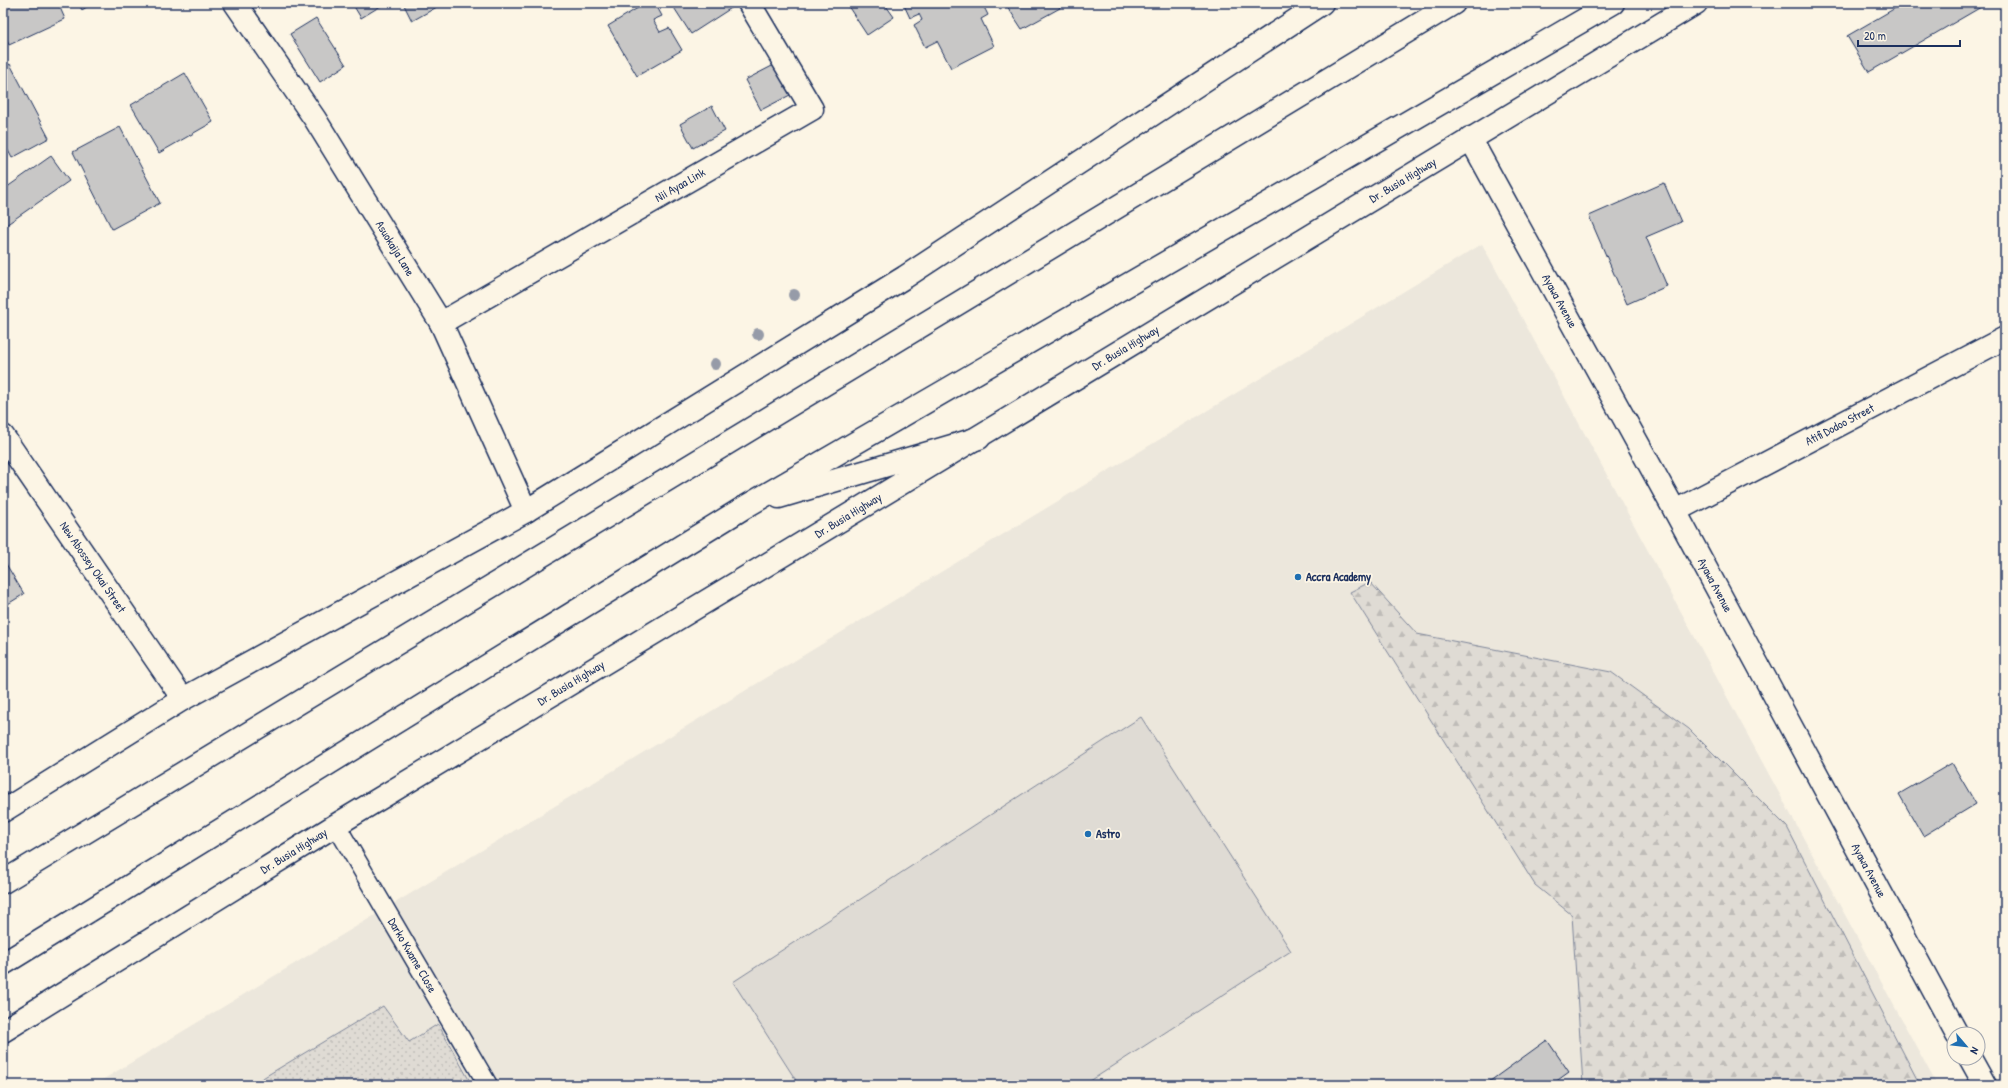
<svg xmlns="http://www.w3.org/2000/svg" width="2008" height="1088" viewBox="0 0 2008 1088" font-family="'Patrick Hand',sans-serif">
<defs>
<pattern id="grass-dots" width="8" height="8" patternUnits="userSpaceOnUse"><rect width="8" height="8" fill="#dfdbd4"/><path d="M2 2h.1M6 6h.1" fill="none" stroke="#bfbcb8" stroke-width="1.8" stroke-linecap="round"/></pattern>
<pattern id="forest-firs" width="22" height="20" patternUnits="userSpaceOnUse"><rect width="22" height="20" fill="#dfdbd4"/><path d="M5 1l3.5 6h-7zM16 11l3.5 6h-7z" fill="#bfbcb8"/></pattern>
</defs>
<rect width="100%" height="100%" fill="#fcf5e5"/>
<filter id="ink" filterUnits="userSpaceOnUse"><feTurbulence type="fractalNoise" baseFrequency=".025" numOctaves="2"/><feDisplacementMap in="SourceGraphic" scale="8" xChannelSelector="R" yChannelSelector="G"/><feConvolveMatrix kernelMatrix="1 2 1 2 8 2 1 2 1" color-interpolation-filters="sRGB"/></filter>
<g filter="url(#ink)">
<path fill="#ece7dc" d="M1482,244l455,841h-1843l291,-176z"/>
<path fill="url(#grass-dots)" stroke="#7d8599" d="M383,1006l26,36 29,-18 34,61h-221z"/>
<path fill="url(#forest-firs)" stroke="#7d8599" d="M1370,582l47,52 194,38 78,57 98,98 133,258h-337l-11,-170 -37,-30 -185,-293z"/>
<path fill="#dfdbd4" stroke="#7d8599" d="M1141,717l150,234 -207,134h-285l-66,-103z"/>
<g fill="#c8c7c6" stroke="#1b2f5e">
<path d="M3,3h44l2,4 9,-4 7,16 -56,26 -6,-14z"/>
<path d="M78,3h15l-11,7z"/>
<path d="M352,3h31l1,1 -23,14z"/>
<path d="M403,3h41l-32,18z"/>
<path d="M646,3h9l7,13 -9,4 7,12 9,-4 13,22 -45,26 -29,-50z"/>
<path d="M671,3h68l-48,31z"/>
<path d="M846,3h38l10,14 -27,18z"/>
<path d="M903,3h79l6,12 -7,4 13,27 -43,22 -14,-27 -12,6 -11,-22 8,-5 -3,-6 -9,4z"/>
<path d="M996,3h61l3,5 -38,21 -15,-23 -7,4z"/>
<path d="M1904,3h84l-119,69 -22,-36z"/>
<path d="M316,18l30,47 -26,17 -30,-48z"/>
<path d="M10,64l39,74 -37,20 -9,-17v-73z"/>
<path d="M774,65l16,30 -29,15 -16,-30z"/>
<path d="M185,73l28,49 -54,31 -28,-48z"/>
<path d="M712,106l13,25 -32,17 -13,-24z"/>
<path d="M120,127l40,76 -48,26 -39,-77z"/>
<path d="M51,156l18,25 -63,44 -3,-4v-31z"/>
<path d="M1664,183l17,39 -35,15 21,49 -40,18 -38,-88z"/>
<path d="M3,559l21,35 -21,13z"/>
<path d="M1952,763l24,41 -53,32 -24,-42z"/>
<path d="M1547,1040l22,32 -18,13 -65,-1z"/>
</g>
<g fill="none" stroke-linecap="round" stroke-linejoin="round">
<g stroke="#1b2f5e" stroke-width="21">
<g id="service">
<path id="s1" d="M336,825l152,260"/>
</g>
</g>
<g stroke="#1b2f5e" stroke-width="25">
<g id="minor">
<path id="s2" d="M235,3l80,116 126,204 85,188"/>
<path id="s3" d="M1470,138l205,373 282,523"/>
<path id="s4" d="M441,323l371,-214 -63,-106"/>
<path id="s5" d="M3,436l180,263"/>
<path id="s6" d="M1675,511l330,-173"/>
<path d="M1970,1058l15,27"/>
</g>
</g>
<g stroke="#1b2f5e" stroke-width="25">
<g id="tertiary">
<path d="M3,811l180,-112 343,-188 379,-234 417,-274"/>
<path id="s7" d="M3,1031l333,-206 1360,-822"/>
</g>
</g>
<g stroke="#1b2f5e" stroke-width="25">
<g id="trunk">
<path d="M779,497l200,-59"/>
<path d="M3,882l1451,-879"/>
<path d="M3,964l742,-457 868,-504"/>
</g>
</g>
<use href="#service" stroke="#fcf5e5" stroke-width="18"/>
<use href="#minor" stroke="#fcf5e5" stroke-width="22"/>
<use href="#tertiary" stroke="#fcf5e5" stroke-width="22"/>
<use href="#trunk" stroke="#fcf5e5" stroke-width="22"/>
</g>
<g fill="#969ba8">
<circle cx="794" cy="295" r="6"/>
<circle cx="758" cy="334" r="6"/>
<circle cx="715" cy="364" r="6"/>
</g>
</g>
<g fill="#1f6fb2" stroke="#fcf5e5" stroke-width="1.5">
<circle cx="1298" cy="577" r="4"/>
<circle cx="1088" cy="834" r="4"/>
</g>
<g text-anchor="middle" stroke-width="3.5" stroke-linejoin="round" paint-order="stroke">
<g font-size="12" fill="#1b2f5e" stroke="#fcf5e5">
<text dy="4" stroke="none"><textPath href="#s7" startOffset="1638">Dr. Busia Highway</textPath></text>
<text dy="4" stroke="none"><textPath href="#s4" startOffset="276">Nii Ayaa Link</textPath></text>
<text dy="4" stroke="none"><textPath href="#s2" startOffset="293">Asuokaija Lane</textPath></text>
<text dy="4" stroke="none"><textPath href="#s3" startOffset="186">Ayawa Avenue</textPath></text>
<text dy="4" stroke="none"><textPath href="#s7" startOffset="1314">Dr. Busia Highway</textPath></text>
<text dy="4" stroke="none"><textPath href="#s6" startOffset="186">Atifi Dodoo Street</textPath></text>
<text dy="4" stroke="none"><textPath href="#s7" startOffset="990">Dr. Busia Highway</textPath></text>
<text dy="4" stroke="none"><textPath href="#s5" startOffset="159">New Abossey Okai Street</textPath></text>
<text dy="4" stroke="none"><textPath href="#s3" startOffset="510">Ayawa Avenue</textPath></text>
<text dy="4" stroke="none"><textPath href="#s7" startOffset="666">Dr. Busia Highway</textPath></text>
<text dy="4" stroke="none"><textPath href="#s7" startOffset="342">Dr. Busia Highway</textPath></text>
<text dy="4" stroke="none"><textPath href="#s3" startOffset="834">Ayawa Avenue</textPath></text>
<text dy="4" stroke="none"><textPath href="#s1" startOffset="151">Darko Kwame Close</textPath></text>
</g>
<g font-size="12" font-weight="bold" fill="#1b2f5e" stroke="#fcf5e5" text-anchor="start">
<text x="1306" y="581">Accra Academy</text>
<text x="1096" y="838">Astro</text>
</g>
</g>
<rect width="2008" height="1088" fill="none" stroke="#fcf5e5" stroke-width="16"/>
<rect x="8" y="8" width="1992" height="1072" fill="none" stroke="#1b2f5e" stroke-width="1.5" filter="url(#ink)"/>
<g transform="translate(1966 1046) rotate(118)"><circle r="19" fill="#fcf5e5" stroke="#a2a6af"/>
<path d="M0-3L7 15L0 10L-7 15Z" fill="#1f6fb2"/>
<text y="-6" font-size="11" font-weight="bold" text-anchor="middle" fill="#1b2f5e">N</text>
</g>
<path d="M1858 40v6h102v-6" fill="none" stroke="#1b2f5e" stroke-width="2"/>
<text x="1864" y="40" font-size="12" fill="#1b2f5e" stroke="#fcf5e5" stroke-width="3" paint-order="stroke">20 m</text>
</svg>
